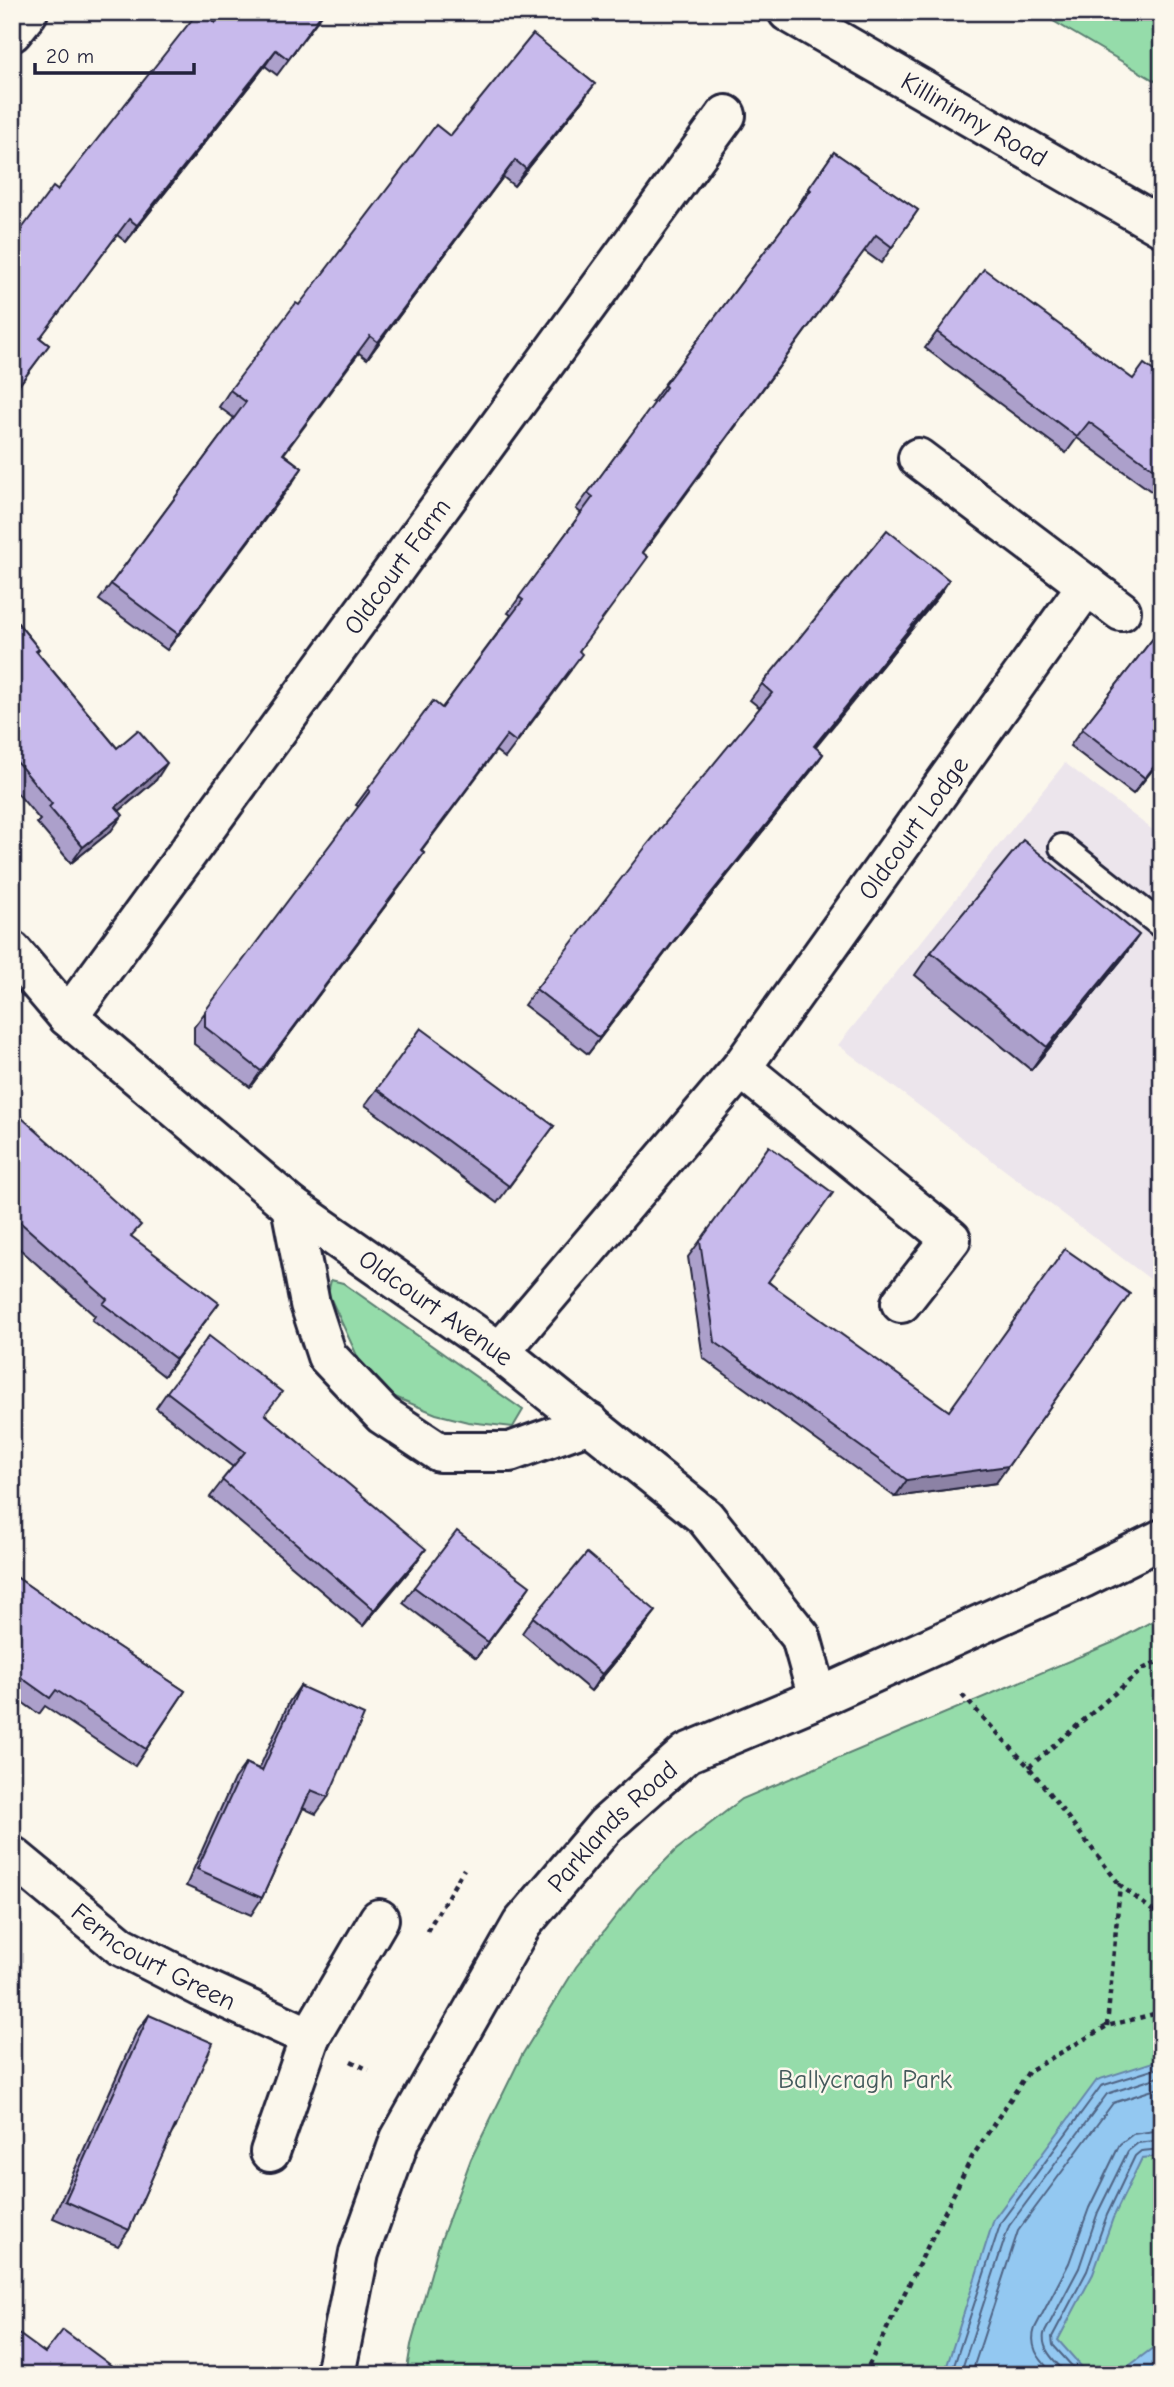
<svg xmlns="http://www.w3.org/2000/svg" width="1174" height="2387" viewBox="0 0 1174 2387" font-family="'Comic Neue',sans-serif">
<rect width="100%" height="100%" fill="#fbf7ec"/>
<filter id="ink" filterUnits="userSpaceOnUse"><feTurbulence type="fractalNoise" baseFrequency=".0143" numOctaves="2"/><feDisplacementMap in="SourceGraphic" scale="14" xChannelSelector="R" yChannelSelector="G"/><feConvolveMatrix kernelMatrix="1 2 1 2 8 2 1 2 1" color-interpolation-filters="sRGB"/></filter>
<g filter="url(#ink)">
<path fill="#ece5ec" d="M1065,763l97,74v451l-324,-243z"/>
<g fill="#95dcaa" stroke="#5c7f72" stroke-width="2">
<path d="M1038,12h124v73z"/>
<path d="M331,1280l12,3 180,127 -10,17 -45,-5 -32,-8 -53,-22 -24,-32 -31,-67z"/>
<path d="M1162,1616v759h-756l5,-30 27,-97 33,-89 51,-104 54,-88 61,-78 39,-39 66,-51 372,-157z"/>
</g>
<g fill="#93c8f1" stroke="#6686a8" stroke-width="2">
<path d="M1162,2059v97l-20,2 -29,60 -20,56 -35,66 31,35h-145l50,-156 103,-139z"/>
<path d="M1162,2341v34h-45l41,-31z"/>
</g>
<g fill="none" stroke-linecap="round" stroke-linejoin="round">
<g stroke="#4f6484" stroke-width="2">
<path d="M951,2375l50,-153 100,-136 61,-19"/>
<path d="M960,2375l49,-149 98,-132 55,-18"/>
<path d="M971,2375l47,-144 95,-128 49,-16"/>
<path d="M1054,2375c-13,-15 -26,-26 -19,-47l34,-65 20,-55 31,-64 13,-10 29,-4"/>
<path d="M1068,2375c-11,-12 -27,-24 -24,-41l35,-66 19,-56 30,-61 10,-8 24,-3"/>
<path d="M1080,2375l-27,-30 -1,-8 35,-66 20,-56 28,-59 6,-5 21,-2"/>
</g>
<g stroke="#22223b" stroke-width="30">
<path id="service" d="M1062,847l100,79"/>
</g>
<g stroke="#22223b" stroke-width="44">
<g id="minor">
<path d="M12,32l16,-20"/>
<path d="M918,458l203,153"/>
<path id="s1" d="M12,951l56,66 223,189 209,146 205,165 96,120 17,61"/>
<path id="s2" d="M68,1017l658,-902"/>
<path d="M741,1068l210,171 -50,64"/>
<path d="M291,1206l19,98 17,52 56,59 56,37h71l80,-29"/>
<path id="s3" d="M500,1352l241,-284 346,-483"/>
<path id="s4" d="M12,1856l109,90 86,44 103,47"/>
<path d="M270,2152l40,-115 69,-118"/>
<path id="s5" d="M335,2375l24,-122 41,-114 122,-215 83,-98 82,-73 131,-55 265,-120 79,-39"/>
</g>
</g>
<g stroke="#22223b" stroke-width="44">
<g id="secondary">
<path id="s6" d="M788,12l374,215"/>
</g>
</g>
<g stroke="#22223b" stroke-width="4.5" stroke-dasharray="5 5" stroke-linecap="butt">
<path d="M962,1695l67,72 91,118"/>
<path d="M1029,1767l114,-98 19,-10"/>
<path d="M427,1931l37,-62"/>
<path d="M1107,2026l13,-141 42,33"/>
<path d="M351,2061l18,9"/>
<path d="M864,2375l108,-218 57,-86 78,-45 55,-14"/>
</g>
<use href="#service" stroke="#fbf7ec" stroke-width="24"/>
<use href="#minor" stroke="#fbf7ec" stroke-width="38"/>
<use href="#secondary" stroke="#fbf7ec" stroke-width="38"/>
</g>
<g fill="#aca0cb" stroke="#22223b" stroke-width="2">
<path d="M324,12l-47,63 -12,-9 -139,176 -9,-7 -77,103 9,7 -37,50v-153l45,-52 158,-167z"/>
<path d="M583,100l-69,86 -11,-9 -136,182 -8,-6 -75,101 18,14 -135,182 -68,-50 135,-182 -15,-11 11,-17 69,-85 151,-169z"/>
<path d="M834,152l84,58 -37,53 -17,-12 -221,302 -64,98 -8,19 -66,88 -9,-7 -75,100 3,2 -11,16 -163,218 -56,-43v-17l165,-220 -3,-2 12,-16 74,-81 69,-93 -3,-2 73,-100 -5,-4 79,-106 -3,-1 12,-17 135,-179 -1,-1z"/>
<path d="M937,332l196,47 29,-2v122l-85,-61 -11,15 -141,-105z"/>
<path d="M949,580l-11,17 -123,150 8,7 -11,16 -136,169 -88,115 -64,-49 12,-16 224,-281 -10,-8 12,-16z"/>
<path d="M12,616l27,33 -2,3 80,96 39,32 -37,31 -8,20 -40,32 -34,-40 3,-3 -28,-33z"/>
<path d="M1162,627v131l-29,36 -63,-48 12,-17z"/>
<path d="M931,952l192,6 -92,112 -116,-95z"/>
<path d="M377,1089l177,37 -57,77 -132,-98z"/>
<path d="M12,1110l195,209 -43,57 -72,-56 3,-4 -83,-74z"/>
<path d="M700,1241l69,41 227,201 -101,14 -192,-139 -15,-101z"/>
<path d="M167,1392l98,22 149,151 -51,61 -153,-129 23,-30 -77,-59z"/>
<path d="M12,1574l76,53 97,64 -50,75 -90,-60 -6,8 -27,-19z"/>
<path d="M414,1587l105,15 -43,56 -73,-55z"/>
<path d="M533,1617l111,10 -53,64 -69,-58z"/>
<path d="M300,1686l28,111 -12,17 -13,-6 -41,90 -11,17 -65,-29 48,-107 12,-16 13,6 30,-67z"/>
<path d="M149,2015l27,112 -6,9 -41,94 -11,16 -65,-28 84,-187z"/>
</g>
<g fill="#8c82a5" stroke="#22223b" stroke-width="2">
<path d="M276,50l-11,16 -139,176 11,-17z"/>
<path d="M595,84l-12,16 -69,86 12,-17z"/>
<path d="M515,160l-12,17 -136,182 11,-17z"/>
<path d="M302,468l-11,17 -124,165 11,-16z"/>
<path d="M949,580l-11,17 -135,166 11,-17z"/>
<path d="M823,754l-11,16 -136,169 -88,115 100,-132z"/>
<path d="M1162,756v2l-29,36 12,-16z"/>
<path d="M167,763l-11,17 -51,43 11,-16z"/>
<path d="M123,815l-12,16 -40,32 12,-16z"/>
<path d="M424,853l-11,16 -163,218 11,-16z"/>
<path d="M1139,935l-16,23 -92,112 16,-23z"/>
<path d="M219,1303l-12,16 -43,57 12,-17z"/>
<path d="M1118,1311l-122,172 -101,14 12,-17z"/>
<path d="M426,1549l-12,16 -51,61 11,-16z"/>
<path d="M530,1586l-11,16 -43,56z"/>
<path d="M656,1611l-12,16 -53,64 11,-17z"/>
</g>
<g fill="#c8baec" stroke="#22223b" stroke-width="2">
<path d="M198,12h4l13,11 8,-11h100l-35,47 -12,-9 -139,175 -8,-6 -89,119 9,7 -37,49v-152l41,-55 4,3z"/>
<path d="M533,34l62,50 -69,85 -11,-9 -137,182 -8,-6 -87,118 19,14 -124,166 -67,-50 135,-182 -16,-12 66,-87 3,2 137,-180 14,11z"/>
<path d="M834,152l84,58 -26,37 -16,-12 -234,317 6,5 -69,94 3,3 -66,88 -9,-7 -86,115 3,3 -163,218 -56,-44v-16l165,-220 -2,-2 65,-88 9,7 81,-108 -4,-3 74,-100 -5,-4 78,-106 -2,-2 147,-195 -2,-2z"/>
<path d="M984,269l149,110 11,-15 18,13v98l-73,-53 -12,15 -140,-105z"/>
<path d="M887,530l62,50 -135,166 9,8 -135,168 -89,116 -63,-49 111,-144 125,-152 -10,-9z"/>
<path d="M12,616l27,33 -3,2 81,97 21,-18 29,33 -51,44 7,8 -40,32 -34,-40 3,-3 -40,-48z"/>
<path d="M1162,627v129l-17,22 -63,-49z"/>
<path d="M1023,840l116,95 -92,112 -116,-95z"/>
<path d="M421,1028l133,98 -45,60 -132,-97z"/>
<path d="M12,1109l129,116 -10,11 88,67 -43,56 -73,-55 4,-5 -95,-84z"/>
<path d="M769,1146l64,47 -65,89 181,129 116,-162 65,45 -122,172 -101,14 -192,-138 -15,-101z"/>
<path d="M209,1336l73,56 -17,22 161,135 -52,61 -152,-130 23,-28 -78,-60z"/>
<path d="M457,1531l73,55 -42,56 -74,-55z"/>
<path d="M587,1553l69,58 -54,63 -69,-57z"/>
<path d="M12,1574l76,53 97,64 -39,58 -90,-59 -6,8 -38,-27z"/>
<path d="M300,1686l64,29 -36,82 -17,-7 -49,108 -65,-29 49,-106 16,8z"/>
<path d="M149,2015l64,28 -37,84 -1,-1 -46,104 -64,-29z"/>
<path d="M12,2329l33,24 18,-23 61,45h-112z"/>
</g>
</g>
<g text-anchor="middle" stroke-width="5" stroke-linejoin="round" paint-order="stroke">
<g font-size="26" fill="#22223b" stroke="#fbf7ec">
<text dy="9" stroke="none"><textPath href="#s6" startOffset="215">Killininny Road</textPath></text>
<text dy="9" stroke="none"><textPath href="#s2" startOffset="558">Oldcourt Farm</textPath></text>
<text dy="9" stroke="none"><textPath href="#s3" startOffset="668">Oldcourt Lodge</textPath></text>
<text dy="9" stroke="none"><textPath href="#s1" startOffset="556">Oldcourt Avenue</textPath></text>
<text dy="9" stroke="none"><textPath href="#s5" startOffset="626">Parklands Road</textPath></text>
<text dy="9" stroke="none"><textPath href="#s4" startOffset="175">Ferncourt Green</textPath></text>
</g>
<g font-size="26" fill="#445a5c" stroke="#fbf7ec">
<text x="865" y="2088">Ballycragh Park</text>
</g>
</g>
<rect width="1174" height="2387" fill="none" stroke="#fbf7ec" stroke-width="42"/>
<rect x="21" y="21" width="1132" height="2345" fill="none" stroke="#22223b" stroke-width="2.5" filter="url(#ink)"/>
<path d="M35 63v10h159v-10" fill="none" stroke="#22223b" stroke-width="3.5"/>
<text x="46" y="63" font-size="21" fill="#22223b" stroke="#fbf7ec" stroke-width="5" paint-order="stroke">20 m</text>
</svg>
